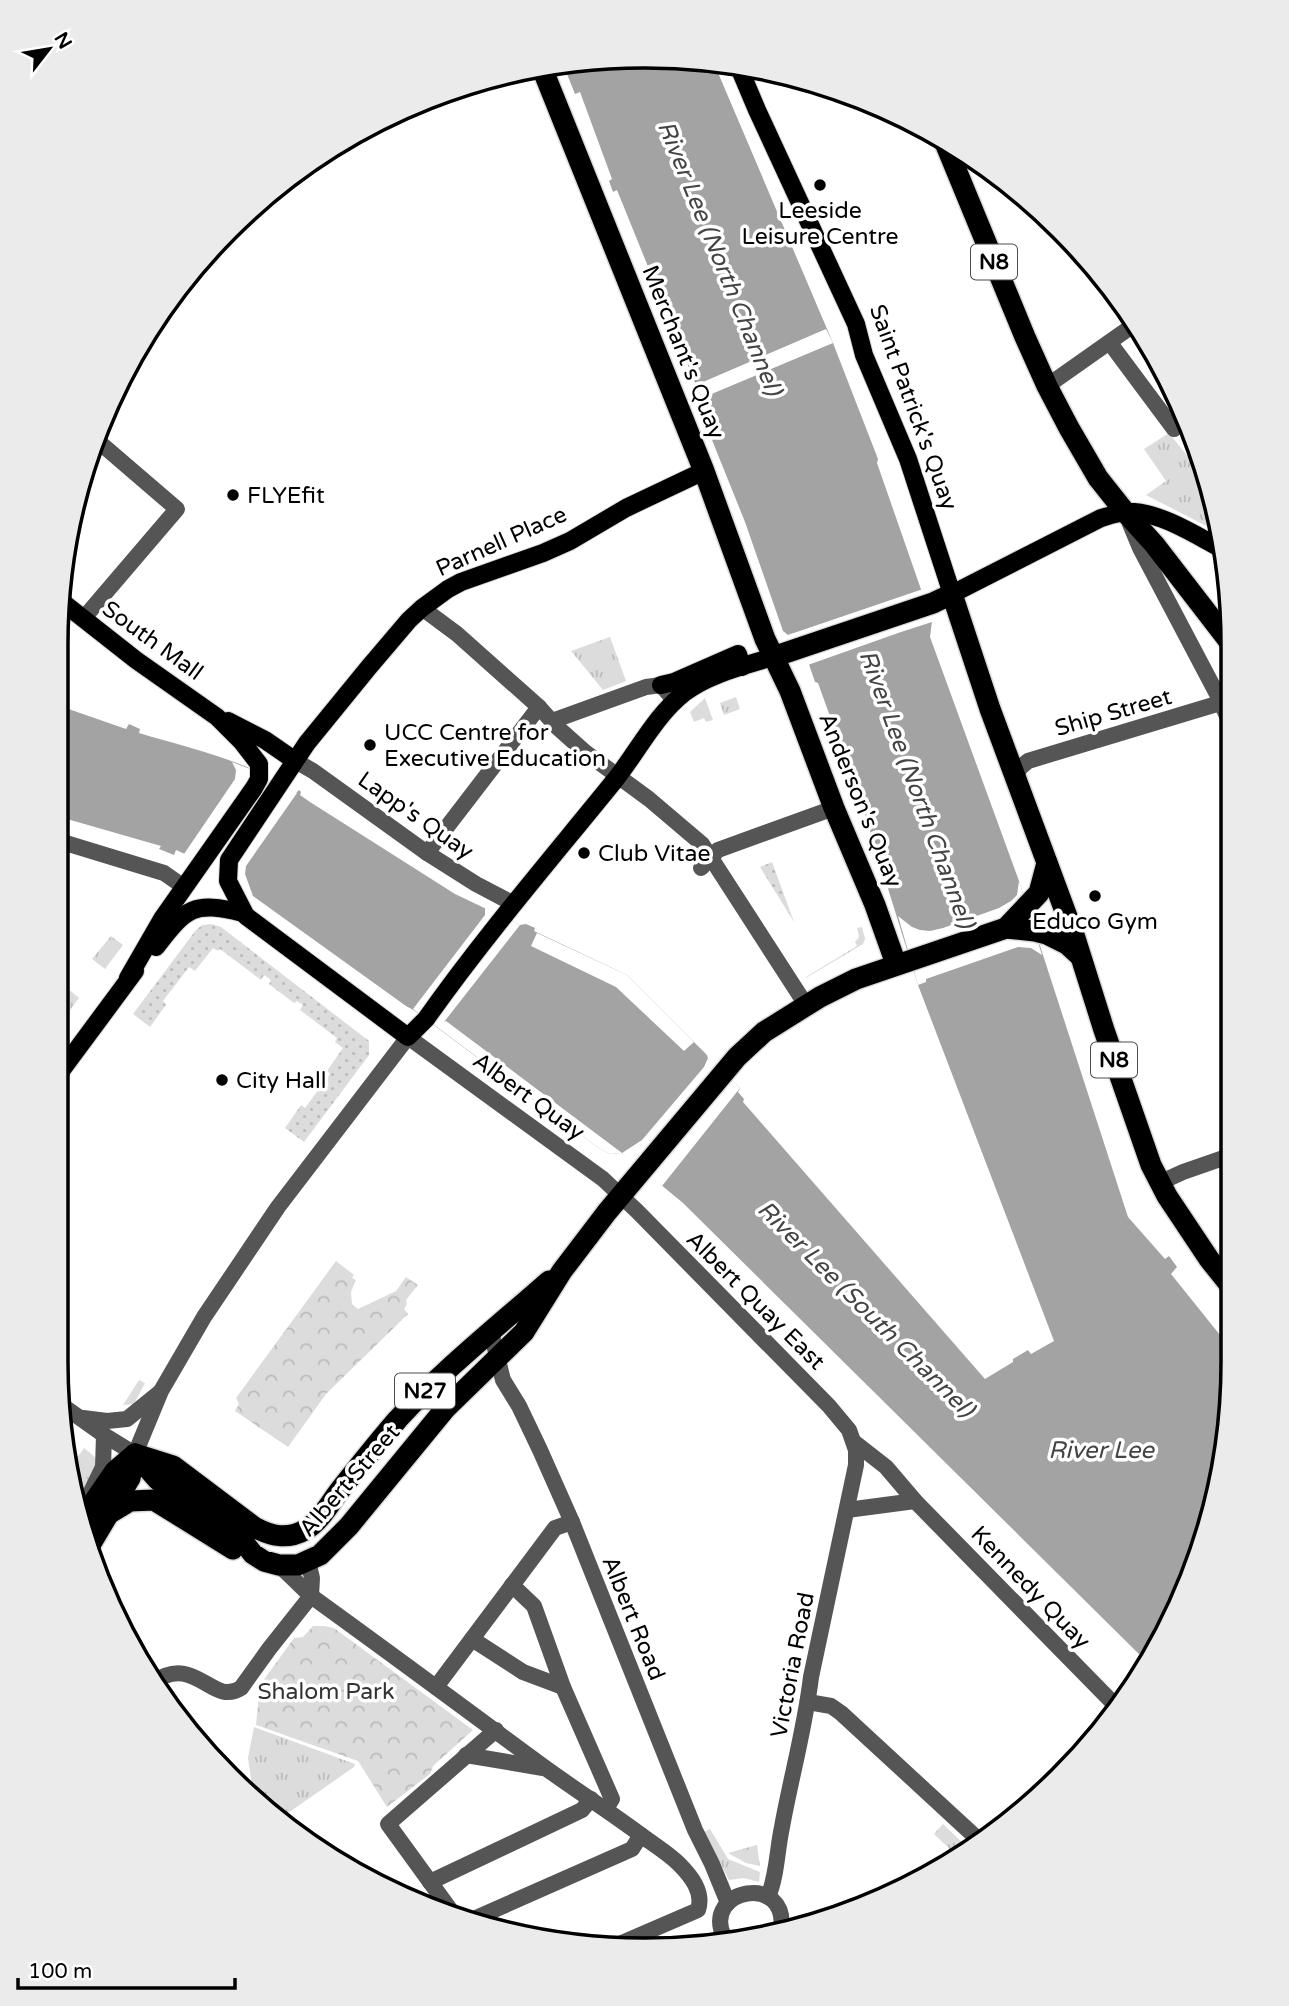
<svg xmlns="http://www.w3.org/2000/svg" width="1289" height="2006" viewBox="0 0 1289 2006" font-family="'Varela Round',sans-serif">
<defs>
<pattern id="grass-tufts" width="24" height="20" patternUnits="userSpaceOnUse" patternTransform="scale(1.75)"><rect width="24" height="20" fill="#dcdcdc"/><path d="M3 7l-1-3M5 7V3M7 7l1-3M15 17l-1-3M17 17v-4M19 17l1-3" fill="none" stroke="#bbb"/></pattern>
<pattern id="park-crowns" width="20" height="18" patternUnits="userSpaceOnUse" patternTransform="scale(1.75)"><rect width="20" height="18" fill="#dcdcdc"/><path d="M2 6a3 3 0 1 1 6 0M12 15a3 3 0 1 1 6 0" fill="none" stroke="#bbb"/></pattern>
<pattern id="garden-dots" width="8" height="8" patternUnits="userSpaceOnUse" patternTransform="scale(1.75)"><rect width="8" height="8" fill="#dcdcdc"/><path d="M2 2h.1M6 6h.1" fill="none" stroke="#bbb" stroke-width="1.8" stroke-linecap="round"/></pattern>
</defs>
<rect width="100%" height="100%" fill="#fff"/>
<g fill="url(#grass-tufts)">
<path d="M1169,433l40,50 4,9 7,41 -74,-38 20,-14 -22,-32z"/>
<path d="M610,637l16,44 -23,9 -32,-39z"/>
<path d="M736,697l4,12 -16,6 -4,-12z"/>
<path d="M705,698l8,22 -7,2 -2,-4 -10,4 -4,-10z"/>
<path d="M862,927l3,12 -2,5 -57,34v-1l51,-31 -2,-4 4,-5 -2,-9z"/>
<path d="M111,936l12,9 -18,24 -13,-10z"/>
<path d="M66,987l13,11 -12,16 -9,-7v-10z"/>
<path d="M139,1380l6,3 -11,21 -11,1z"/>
<path d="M84,1448l11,9c3,16 -8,34 -15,48l-7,-42z"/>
<path d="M254,1727l101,37 -1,3 -76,53 -25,-28 -5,-34z"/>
<path d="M943,1824l25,24 -10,9 -24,-23z"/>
<path d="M710,1829l18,30 32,13 -1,10 -15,-4 -15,2 -25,-48z"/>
<path d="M757,1845l3,21 -14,-3 -18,-10z"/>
</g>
<g fill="url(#park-crowns)">
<path d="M336,1261l18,14 -2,3 4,2 -5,12 1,12 6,5 38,-18 10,-14 12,8 -12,15 1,4 -3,5 4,5 -82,80 -38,53 -53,-36 4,-7 -3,-6z"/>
<path d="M313,1626h11l10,2 139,102 -40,36 -3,8 -43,33 -29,-46 -102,-36 4,-40 34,-47 9,-1z"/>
</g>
<g fill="url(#garden-dots)">
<path d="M772,862l22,60 -34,-55z"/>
<path d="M212,924l9,3 148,114v14l-65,87 -19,-14 16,-23 4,3 25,-34 -3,-3 16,-23 -8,-6 2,-4 -37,-28 3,-5 -6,-4 -3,2 -25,-19 2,-4 -7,-5 -3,5 -41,-31 -2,2 -5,-3 -18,23 -6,-4 -26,34 3,4 -16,22 -17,-13 63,-84 6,-5z"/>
</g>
<path fill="#a3a3a3" d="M606,57l107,4 120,282 45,116 -1,4 55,158 -2,16 89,244 109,336 37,42 4,-3 8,11 -6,7 57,71v93l-40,149 -44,72 -461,-456 -58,-48 -3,-2 -12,1 -13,-7 -182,-136 -9,-5 -153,-110 -68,-42 -9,-4 -2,5 -15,-6 2,-3 -101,-29v-111l66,23 3,-5 11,5 -1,4c53,16 111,28 157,60l3,-3 2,2 -1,3 10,7 145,92 65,31 6,-1 9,4 -1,3 93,44 113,113 -2,4 6,7 -1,3 242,277 28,-17v-3l15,-9 3,4 23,-13 -136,-356 -56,-180 -44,-122 -3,-1 -17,-50 -10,3 -5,-4 -38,-109 -37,-92 7,-2 -19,-43 -79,-195 -4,2 -4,-11 3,-2 -32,-87 -5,2 -12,-30z"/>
<g fill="#fff">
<path d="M826,329l7,14 -131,55 -6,-13z"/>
<path d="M923,589l12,32 -34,11 -96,34 -10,-29 -5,2 -2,-4z"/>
<path d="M232,762l39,15 26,16 -51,73 -1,8 8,22 -69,-42 51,-75 1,-9z"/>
<path d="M1019,881l23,74 -11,-7 -13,-1 -92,32v3l-8,3 -20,-69 14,11 8,3 10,1 13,-3 56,-20 12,-7 6,-6z"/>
<path d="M485,908l35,17 -76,97 2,-1 176,132 20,-13 62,-73 4,-9 -2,-5 34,35 -78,98 -40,-33 -12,1 -13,-7 -184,-138 72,-94z"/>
<path d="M537,933l90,42 67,67 -10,9 -68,-64 -85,-41z"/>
</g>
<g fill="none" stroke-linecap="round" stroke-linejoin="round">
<g stroke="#dbdbdb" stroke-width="20">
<g id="major">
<path d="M738,65l19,45 99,214 8,31 44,104 44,135 149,-76c10,-3 22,-7 33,-6 29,2 63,24 88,37"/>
<path d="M704,471l-78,37 -56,33 -27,12 -82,29 -13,7 -26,19 -13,12 -40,47 -62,76 -78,117 -1,21 18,35 162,121 18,-18c58,-82 125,-160 189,-239 23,-29 40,-64 69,-87 25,-19 60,-27 89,-36"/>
<path d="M61,601l75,59 81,57 25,25 17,22v15l-5,9 -92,131 -34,59"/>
<path d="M661,685l13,-3 64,-28 4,13"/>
<path d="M228,721l37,19 29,20"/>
<path d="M156,947c31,-40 37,-46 87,-34"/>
<path d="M58,1075l77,-104"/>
</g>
</g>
<g stroke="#dbdbdb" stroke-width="24">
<g id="highway">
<path d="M542,68l162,403 61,168 25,52 44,117 41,97 21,59"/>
<path d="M943,138l82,199 22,49 22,42 29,50 27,34 29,32 78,101"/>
<path d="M773,657l160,-54 19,-9 38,115 85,229 29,92 47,135 16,31 42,63 20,25"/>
<path d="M1006,928l33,-35 8,-30"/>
<path d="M135,1454l23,26 83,59 12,15 11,7 15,4h19l22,-10 29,-29 96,-117 79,-77 38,-61 45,-59 130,-155 27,-25 56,-35 36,-18 150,-51 29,3 12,3 20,10 12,11"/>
<path d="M135,1454l38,12 81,61c17,9 33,13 51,3 15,-8 25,-27 35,-40 19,-24 38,-48 58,-71 46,-50 100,-93 151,-138"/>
<path d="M110,1513l20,-12 24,-1 79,49"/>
<path d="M82,1519l33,-48 20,-17"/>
<path d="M87,1550l43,-72 5,-24"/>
</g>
</g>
<g stroke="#555" stroke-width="16">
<path d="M1110,343l64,86"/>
<path d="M1047,386l88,-62"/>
<path d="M1130,524l10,24 77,146 14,31"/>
<path d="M422,608l35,26 82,73 18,20 28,25 64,47 53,45 104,161"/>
<path d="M83,619l94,-110 -78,-67"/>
<path d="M552,721l94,-34 15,-2 14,16"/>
<path d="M294,760l19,11 114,82 49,31 38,20"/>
<path d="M1015,777l5,-9 8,-7 202,-61"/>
<path d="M59,841l105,32 20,14"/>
<path d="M427,853l112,-146"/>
<path d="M701,868l17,-18 116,-42"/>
<path d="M1159,1183l24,-11 46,-16"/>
<path d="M491,1332l12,48 16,26 21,44 32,72 123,308 17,34 16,39"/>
<path d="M63,1406l41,29 31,19 26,-63 43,-74 74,-110 130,-170 195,142 34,32 192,195 20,24 7,20v15l-45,212c-6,51 -20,100 -29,150 -5,23 -5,49 -14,70"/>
<path d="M83,1418l24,3 20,-2 32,-26"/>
<path d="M854,1442l32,25 29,34 200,204"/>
<path d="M89,1496l14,-29 1,-32"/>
<path d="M847,1510l68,-9"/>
<path d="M308,1561l4,17 -1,18"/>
<path d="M279,1565l32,31c79,57 156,114 233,171 33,24 68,46 101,71 11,8 24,16 34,26 12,12 25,28 19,46l-88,38"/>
<path d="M512,1585l22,21 29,81 49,112 -6,10"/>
<path d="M472,1639l51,33 40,15"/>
<path d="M152,1683c44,-31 59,24 89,5l28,-39 42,-53"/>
<path d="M436,1687l119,-159 17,-6"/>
<path d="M808,1702l23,4 10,7 140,129"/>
<path d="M466,1755l77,13"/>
<path d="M430,1882l152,-72 9,-11"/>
<path d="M457,1919l-69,-95 108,-94"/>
<path d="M469,1921l163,-72 9,-14"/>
<path d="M724,1937c-23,-49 66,-65 57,-6"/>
</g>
<use href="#major" stroke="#000" stroke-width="18"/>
<use href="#highway" stroke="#000" stroke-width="21"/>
</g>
<g fill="#000" stroke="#fff" stroke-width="2.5">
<circle cx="820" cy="185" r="7"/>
<circle cx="233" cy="495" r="7"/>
<circle cx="370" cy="745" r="7"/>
<circle cx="584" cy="853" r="7"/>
<circle cx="1095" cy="896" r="7"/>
<circle cx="222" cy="1080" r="7"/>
</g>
<g text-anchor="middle" stroke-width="7" stroke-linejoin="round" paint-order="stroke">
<g fill="#fff" stroke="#4c4c4c" stroke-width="2">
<rect x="971" y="244.5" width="46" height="35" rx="5"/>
<rect x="1091" y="1042.5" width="46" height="35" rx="5"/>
<rect x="395" y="1373.5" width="60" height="35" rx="5"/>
</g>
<g font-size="21" font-weight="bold" fill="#000">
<text x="994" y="269">N8</text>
<text x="1114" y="1067">N8</text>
<text x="425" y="1398">N27</text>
</g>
<g font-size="23" fill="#000" stroke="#fff" text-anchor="start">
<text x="820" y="218" text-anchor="middle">Leeside<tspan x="820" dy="26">Leisure Centre</tspan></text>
<text x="247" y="503">FLYEfit</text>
<text x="384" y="740">UCC Centre for<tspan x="384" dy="26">Executive Education</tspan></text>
<text x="598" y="861">Club Vitae</text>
<text x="1095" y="929" text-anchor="middle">Educo Gym</text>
<text x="236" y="1088">City Hall</text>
</g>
<g font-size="23" fill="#000" stroke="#fff">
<text transform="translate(684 352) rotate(68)" y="8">Merchant's Quay</text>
<text transform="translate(914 407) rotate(70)" y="8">Saint Patrick's Quay</text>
<text transform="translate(501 541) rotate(-24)" y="8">Parnell Place</text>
<text transform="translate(153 640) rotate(36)" y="8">South Mall</text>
<text transform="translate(1113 712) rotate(-16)" y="8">Ship Street</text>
<text transform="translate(861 800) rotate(68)" y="8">Anderson's Quay</text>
<text transform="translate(416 815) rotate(35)" y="8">Lapp's Quay</text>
<text transform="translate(529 1096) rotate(36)" y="8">Albert Quay</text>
<text transform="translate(756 1300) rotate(45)" y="8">Albert Quay East</text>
<text transform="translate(349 1480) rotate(-49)" y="8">Albert Street</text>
<text transform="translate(1031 1587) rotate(46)" y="8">Kennedy Quay</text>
<text transform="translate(634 1618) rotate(68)" y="8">Albert Road</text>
<text transform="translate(792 1665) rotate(-79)" y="8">Victoria Road</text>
</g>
<g font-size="23" fill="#333" stroke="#fff">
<text x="326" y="1699">Shalom Park</text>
</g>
<g font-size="24" font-style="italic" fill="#444" stroke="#fff">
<text transform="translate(720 258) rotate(68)" y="8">River Lee (North Channel)</text>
<text transform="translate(917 789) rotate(70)" y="8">River Lee (North Channel)</text>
<text transform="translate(866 1309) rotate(45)" y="8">River Lee (South Channel)</text>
<text x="1101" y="1458">River Lee</text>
</g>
</g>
<path d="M0 0H1289V2006H0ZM644 68H645A576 576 0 0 1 1221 644V1362A576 576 0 0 1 645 1938H644A576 576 0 0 1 68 1362V644A576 576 0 0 1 644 68Z" fill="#ebebeb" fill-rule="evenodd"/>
<path fill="none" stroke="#000" stroke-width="3.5" d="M644 68H645A576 576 0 0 1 1221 644V1362A576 576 0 0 1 645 1938H644A576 576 0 0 1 68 1362V644A576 576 0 0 1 644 68Z"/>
<g transform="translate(49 49) rotate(59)" stroke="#ffffff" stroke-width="5" paint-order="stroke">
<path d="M0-5L12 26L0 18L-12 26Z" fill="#000000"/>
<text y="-10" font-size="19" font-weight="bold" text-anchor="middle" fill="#000000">N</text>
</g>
<path d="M18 1978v10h217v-10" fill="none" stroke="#000000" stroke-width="3.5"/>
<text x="28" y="1978" font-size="21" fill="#000000" stroke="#ffffff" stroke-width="5" paint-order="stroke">100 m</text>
</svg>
